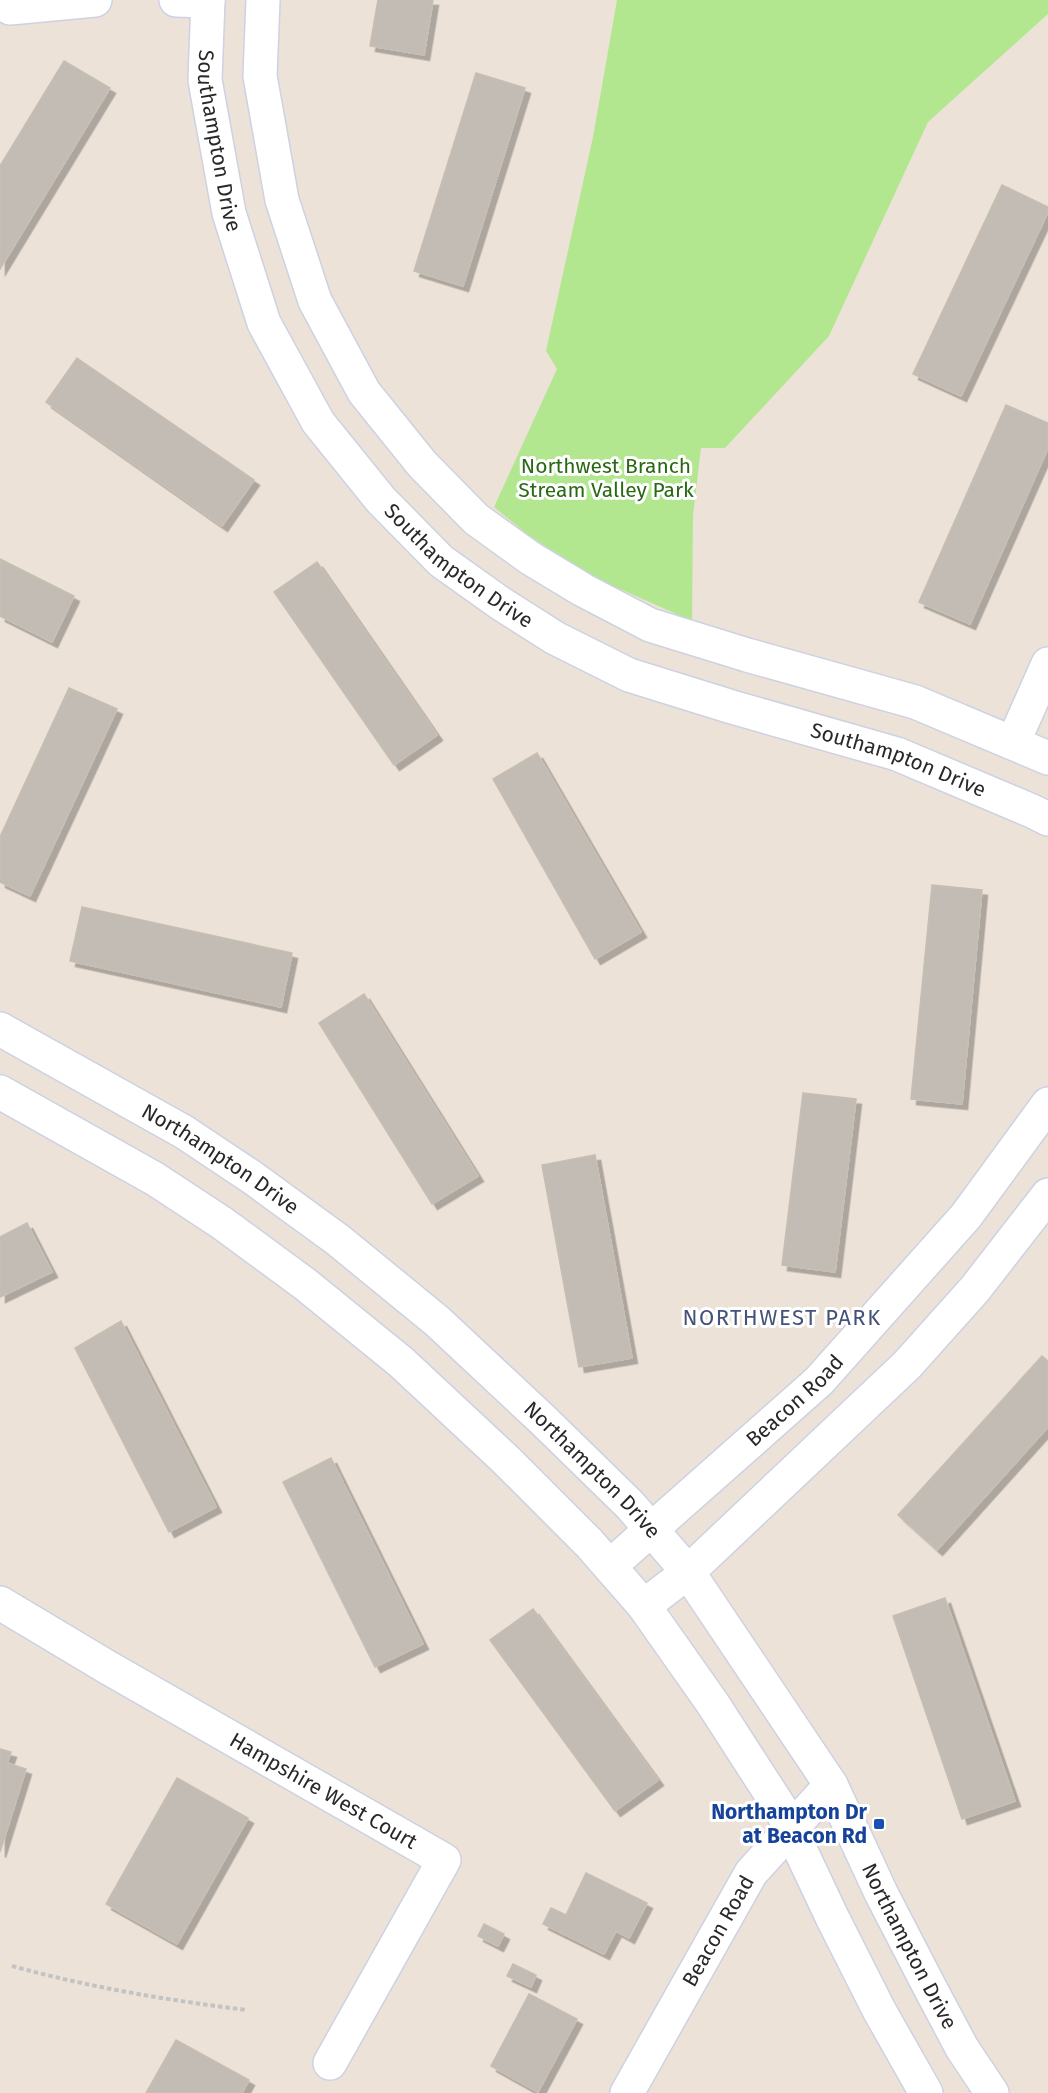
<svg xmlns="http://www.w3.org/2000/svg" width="1048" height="2093" viewBox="0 0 1048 2093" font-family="'Fira Sans',sans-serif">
<defs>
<filter id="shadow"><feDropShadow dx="5.5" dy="5.5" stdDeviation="0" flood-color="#0004"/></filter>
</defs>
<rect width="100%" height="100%" fill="#ece2d8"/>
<path fill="#b2e790" d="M617,0h431v14l-120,108 -99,214 -104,112h-24l-8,67 -1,106 -99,-44 -65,-42 -34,-28 63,-138 -11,-18 47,-214z"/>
<g fill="#c3bcb5" stroke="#c7beb2" stroke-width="1.5" filter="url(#shadow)">
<path d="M378,0h55l-9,55 -54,-9z"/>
<path d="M64,61l46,27 -110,181v-103z"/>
<path d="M476,73l49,15 -62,198 -49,-15z"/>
<path d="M1002,185l46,22v5l-87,184 -48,-22z"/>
<path d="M77,358l177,122 -32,46 -176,-124z"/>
<path d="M1006,405l42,18v25l-78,176 -51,-22z"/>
<path d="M0,559l74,37 -22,46 -52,-26z"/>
<path d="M317,562l120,173 -43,30 -120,-173z"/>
<path d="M69,688l48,21 -87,187 -30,-14v-45z"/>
<path d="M537,753l104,179 -46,27 -102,-180z"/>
<path d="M932,885l50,5 -20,214 -51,-5z"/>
<path d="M82,907l210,46 -11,54 -211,-46z"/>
<path d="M364,994l114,182 -46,28 -113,-181z"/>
<path d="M803,1093l53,6 -21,173 -53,-7z"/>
<path d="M595,1155l37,203 -53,9 -37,-202z"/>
<path d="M27,1223l25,49 -52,25v-60z"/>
<path d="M121,1321l95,186 -47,25 -94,-184z"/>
<path d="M1042,1356l6,5v66l-111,123 -39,-35z"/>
<path d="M331,1458l92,186 -48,23 -92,-185z"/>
<path d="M945,1598l70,203 -53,18 -69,-203z"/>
<path d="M533,1609l125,171 -43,31 -125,-171z"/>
<path d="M0,1749l11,3 -4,11 19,6 -26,83z"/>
<path d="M177,1778l71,40 -71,126 -71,-40z"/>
<path d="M586,1873l61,30 -18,35 -13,-7 -12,23 -61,-30 8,-16 15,7z"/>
<path d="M484,1924l20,10 -6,12 -20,-10z"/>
<path d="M513,1964l23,11 -5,12 -24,-11z"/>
<path d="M529,1994l48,25 -39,73 -47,-26z"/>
<path d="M176,2040l73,40 -7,13h-96z"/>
</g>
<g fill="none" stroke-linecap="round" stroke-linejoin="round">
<g stroke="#cdd2e2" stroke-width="36">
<g id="minor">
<path d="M176,0l32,1"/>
<path id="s1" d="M208,0l-3,80 24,133 35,110 54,99 63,78 60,61 59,42 55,35 74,37 103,32 165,47 135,57 16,8"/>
<path d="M263,0l-3,76 22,124 33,101 49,91 58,72 54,55 54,39 53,32 67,35 97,30 168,47 133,56"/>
<path d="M0,1l10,7 85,-8"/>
<path d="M1013,743l35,-79"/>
<path id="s2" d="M0,1029l184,103 69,46 85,62 99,81 107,100 86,84 58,67 143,213 50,108 47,91 34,64 30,45"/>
<path d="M0,1092l155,87 67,44 83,61 96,78 105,98 83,83 55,63 69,98 69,107 50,106 47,93 47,83"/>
<path id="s3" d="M610,1566l209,-185 147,-165 82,-112"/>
<path id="s4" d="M0,1603l107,64 337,193 -114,203"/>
<path d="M644,1606l44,-34 219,-207 68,-76 73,-94"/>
<path id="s5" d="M627,2093l124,-220 80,-88"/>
</g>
</g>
<path stroke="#c3c3c3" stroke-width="4" stroke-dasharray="4.5 3" stroke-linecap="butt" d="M12,1966c76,21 155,34 234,44"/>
<use href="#minor" stroke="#fff" stroke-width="33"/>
</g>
<rect fill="#1a4fb4" stroke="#fff" stroke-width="2" x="873" y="1818" width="12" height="12" rx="3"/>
<g text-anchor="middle" stroke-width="6" stroke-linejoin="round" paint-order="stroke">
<g font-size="21" fill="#282828" stroke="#fff">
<text dy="7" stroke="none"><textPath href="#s1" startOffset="142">Southampton Drive</textPath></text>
<text dy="7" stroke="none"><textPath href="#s1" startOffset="646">Southampton Drive</textPath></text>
<text dy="7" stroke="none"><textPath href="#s1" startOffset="1132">Southampton Drive</textPath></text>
<text dy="7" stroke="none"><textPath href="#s2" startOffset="256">Northampton Drive</textPath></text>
<text dy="7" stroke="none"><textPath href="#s3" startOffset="248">Beacon Road</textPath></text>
<text dy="7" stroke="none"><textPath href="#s2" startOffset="742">Northampton Drive</textPath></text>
<text dy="7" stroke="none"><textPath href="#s4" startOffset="374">Hampshire West Court</textPath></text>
<text dy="7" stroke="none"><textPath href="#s5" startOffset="186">Beacon Road</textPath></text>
<text dy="7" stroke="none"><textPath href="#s2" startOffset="1318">Northampton Drive</textPath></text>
</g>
<g font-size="21" fill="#2a6914" stroke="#fff">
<text x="606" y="473">Northwest Branch<tspan x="606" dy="24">Stream Valley Park</tspan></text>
</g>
<g font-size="21" font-weight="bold" fill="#164399" stroke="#fff" text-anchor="end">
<text x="867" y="1819">Northampton Dr<tspan x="867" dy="24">at Beacon Rd</tspan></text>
</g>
<g font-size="22" letter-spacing="1.5" fill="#45527b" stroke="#fff">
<text x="782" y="1325">NORTHWEST PARK</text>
</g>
</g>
</svg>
